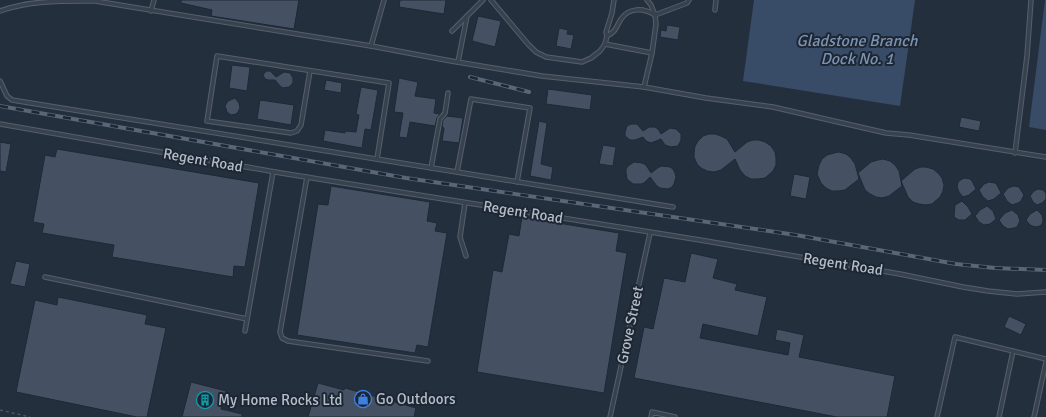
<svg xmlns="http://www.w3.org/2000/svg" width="1046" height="417" viewBox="0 0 1046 417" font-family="Signika,sans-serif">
<rect width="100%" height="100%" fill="#242f3e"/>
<g fill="#394c67">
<path d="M754,0h161l-15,106 -157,-25z"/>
<path d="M1045,0h1v130l-17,-3z"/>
</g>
<g fill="#455162" stroke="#1f2835">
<path d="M181,0h118l-5,29 -83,-13 1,-6 -31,-7z"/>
<path d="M400,0h46l-2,14 -45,-7z"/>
<path d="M478,16l23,5 -6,26 -23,-6z"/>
<path d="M667,25l13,2 -2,13 -18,-3 1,-7 5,1z"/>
<path d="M559,28l9,2 -1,4 7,1 -3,14 -15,-3z"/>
<path d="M232,65l18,2 -3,24 -18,-3z"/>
<path d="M266,71h4l6,6 8,-5 6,1 3,5v5l-4,4 -6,1 -2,-1 -6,-7h-7l-3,-1 -2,-4z"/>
<path d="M399,78l19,4 -3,14 21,3 -2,14 6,1 -3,4 -2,8 -25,-4 -3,16 -8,-1 4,-24 -9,-1z"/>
<path d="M326,80l16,3 -1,10 -17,-3z"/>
<path d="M361,87l17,3 -7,40 -6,-1 -3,19 -39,-7 2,-11 20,3v-2l11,1 3,-17 -3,-1z"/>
<path d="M548,89l44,6 -2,15 -44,-6z"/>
<path d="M235,98l4,5 1,5 -2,4 -2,2 -5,1 -4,-3 -2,-6 3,-5z"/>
<path d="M260,100l34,5 -3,20 -34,-6z"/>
<path d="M447,116l16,2 -4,25 -17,-2 2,-13 -2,-1 1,-7z"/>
<path d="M961,117l20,4 -2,10 -20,-4z"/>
<path d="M539,121l8,2 -6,41 12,3 -2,13 -21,-4z"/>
<path d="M631,124h6l6,7 6,-4h6l3,2 3,5 9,-6 6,1 5,5v6l-3,6 -7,1 -6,-2 -4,-6 -10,4 -5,-2 -3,-4 -8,3h-5l-5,-4v-4l2,-6z"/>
<path d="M709,134h6l6,2 6,3 8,13 12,-10 6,-2h6l6,2 6,4 4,6 1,6v7l-3,6 -8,7 -7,1h-7l-6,-3 -5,-6 -5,-11 -14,11 -7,2 -7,-1 -6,-3 -4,-4 -3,-7v-4l1,-7 3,-5 5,-5z"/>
<path d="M0,142l11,2 -5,28 -6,-1z"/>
<path d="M603,145l13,2 -3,19 -14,-2z"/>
<path d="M57,149l202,34 -14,84 -11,-1 -1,11 -121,-20 2,-12 -72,-12 2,-9 -11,-2 12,-67 10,2z"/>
<path d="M839,152l7,2 5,4 4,6 4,15 -14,11 -7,1h-6l-6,-3 -5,-5 -4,-9 2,-9 3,-6 5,-4 7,-2z"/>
<path d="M883,159l7,2 5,4 4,6 2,10 14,-12 6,-2h5l7,2 5,4 4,5 2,7 -1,6 -3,6 -8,7 -6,1 -7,-1 -6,-2 -5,-5 -7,-16 1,5 -13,10 -7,2 -6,-1 -6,-3 -5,-4 -7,-17 13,-11 7,-2z"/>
<path d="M634,162l8,1 4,2 5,8 8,-6 3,-1 8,1 3,2 2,4 1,4 -2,7 -2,3 -4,2 -8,-1 -3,-2 -7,-9 -6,6 -3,1h-8l-6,-5 -1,-6v-4l2,-3z"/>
<path d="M794,174l16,3 -4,22 -16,-3z"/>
<path d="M965,178l5,1 2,2 4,8 -7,6 -6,2 -4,-5 -2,-5 1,-5 4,-3z"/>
<path d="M989,182l6,1 2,2 4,8 -7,6 -6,2 -5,-4 -4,-7 5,-6z"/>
<path d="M331,186l99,16 -3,19 10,2 -2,8 12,2 -19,114 -11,-2 -2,8 -118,-18 21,-131 10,1z"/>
<path d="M1014,186l5,1 5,8 -3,6 -3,2 -6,2 -5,-4 -4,-7 5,-6z"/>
<path d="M1038,189l5,1 2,2 1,2v5l-4,4 -5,2 -4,-3 -3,-6 4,-5z"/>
<path d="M962,201l6,6 4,7 -7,6h-6l-5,-3 1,-12z"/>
<path d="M987,206l6,5 3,8 -6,5 -6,1 -5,-3 -4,-6 5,-6z"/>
<path d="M1012,210l6,5 2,6 -3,6 -3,1 -6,1 -5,-3 -4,-6 6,-7z"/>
<path d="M1037,210l5,5 1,5 -1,4 -2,2 -5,1 -5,-2 -4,-5 4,-6z"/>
<path d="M522,217l97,16 -3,18 11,2 -23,140 -127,-21 16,-102 9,2 7,-38 10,2z"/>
<path d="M691,253l27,6 -5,19 24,6 -2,6 32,7 -9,39 -55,-12 -3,14 88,17 2,-12 -15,-3 2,-11 27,6 -5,22 96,19 -8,41h-50l-203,-39 10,-51 9,2 11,-51 21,4z"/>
<path d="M16,261l14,3 -5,23 -15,-3z"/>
<path d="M58,297l89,18 -2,9 21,4 -19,89h-10l-121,-25 19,-92 22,5z"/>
<path d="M1009,316l17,8 -5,11 -17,-8z"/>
<path d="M191,382l35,9 -5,18 21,5v3h-60z"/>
<path d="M318,383l26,7 1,-2 71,20 -2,9h-106z"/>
</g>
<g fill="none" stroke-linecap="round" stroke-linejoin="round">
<g stroke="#565f6c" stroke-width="5.5">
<g id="service">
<path d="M491,0l37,44 8,8 10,5 36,5 9,-4 9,-7 5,-7 2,-8 -1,-4 6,-19 2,-13"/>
<path d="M715,10l1,-10"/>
<path d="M0,11c30,-11 63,-10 95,-10l276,45 80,15 91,15 102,11 62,11 67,9 113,26 23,2 137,22"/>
<path d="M151,11l3,-11"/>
<path d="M452,31l31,-31"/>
<path d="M607,36c9,-4 9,-9 14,-17 8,-12 23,-11 34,-4l32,-12 2,-3"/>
<path d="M605,44l47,9"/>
<path d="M371,46l13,-46"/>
<path d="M458,62l9,-46"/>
<path d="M310,71l-9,54 -4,6 -6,2 -84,-12 10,-65 172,27 -12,76"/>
<path d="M0,81l7,15 5,4 661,107"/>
<path d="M644,87l8,-34 4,-29 -1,-9 -4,-10 -4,-5"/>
<path d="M0,124l281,49 419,67 200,34 63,13 25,4 29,3 29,-2"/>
<path d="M1015,153l12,-97 4,-56"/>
<path d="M431,168l9,-49 5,-6 3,-20"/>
<path d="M457,172l14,-73 59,9 -13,74"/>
<path d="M307,177l-27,155 2,6 6,3 140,20"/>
<path d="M465,203l-5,34 6,19"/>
<path d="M45,277l202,42"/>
<path d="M245,331l28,-159"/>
<path d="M610,417l40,-184"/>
<path d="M651,417l1,-5 23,5"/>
<path d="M937,417l18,-80 91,22"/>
<path d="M999,417l14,-66"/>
<path d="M1034,417l12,-55"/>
</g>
</g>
<path stroke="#44595c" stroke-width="1.5" stroke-dasharray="3 3" stroke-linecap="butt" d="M0,410l30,7"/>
<use href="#service" stroke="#38414e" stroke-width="3.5"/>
<g stroke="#5a6575" stroke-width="4">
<g id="rail">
<path d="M470,77l59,15"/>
<path d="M0,106l406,72 390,57 160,29 39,4 51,2"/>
</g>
</g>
<use href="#rail" stroke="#1d2633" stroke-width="2.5" stroke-dasharray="8" stroke-linecap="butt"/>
</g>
<defs>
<g id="shop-ring" transform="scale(0.9)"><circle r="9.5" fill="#1d2633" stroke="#3f7fe0" stroke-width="1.5"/><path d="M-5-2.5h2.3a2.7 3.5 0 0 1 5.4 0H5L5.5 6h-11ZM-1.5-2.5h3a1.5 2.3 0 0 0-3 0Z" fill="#3f7fe0"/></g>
<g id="building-ring" transform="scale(0.9)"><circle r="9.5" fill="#1d2633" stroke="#0f9aa8" stroke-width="1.5"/><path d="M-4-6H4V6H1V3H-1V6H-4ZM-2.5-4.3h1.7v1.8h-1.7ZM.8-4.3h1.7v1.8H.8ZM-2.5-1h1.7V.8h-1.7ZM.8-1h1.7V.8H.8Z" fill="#0f9aa8"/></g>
</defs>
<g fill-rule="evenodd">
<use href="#shop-ring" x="363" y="399"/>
<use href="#building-ring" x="205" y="400"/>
</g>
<g text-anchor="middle" stroke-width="4" stroke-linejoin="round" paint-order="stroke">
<g font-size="15" fill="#b4bcc9" stroke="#1d2633">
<text transform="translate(203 160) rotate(10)" y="5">Regent Road</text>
<text transform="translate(523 212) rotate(9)" y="5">Regent Road</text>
<text transform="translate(843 264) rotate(9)" y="5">Regent Road</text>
<text transform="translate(630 325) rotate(-78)" y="5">Grove Street</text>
</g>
<g font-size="15" fill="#b4bcc9" stroke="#1d2633" text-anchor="start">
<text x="376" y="404">Go Outdoors</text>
<text x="218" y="405">My Home Rocks Ltd</text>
</g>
<g font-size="16" font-style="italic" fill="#7c92b1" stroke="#1d2633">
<text x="857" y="46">Gladstone Branch<tspan x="857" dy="18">Dock No. 1</tspan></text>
</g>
</g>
</svg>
